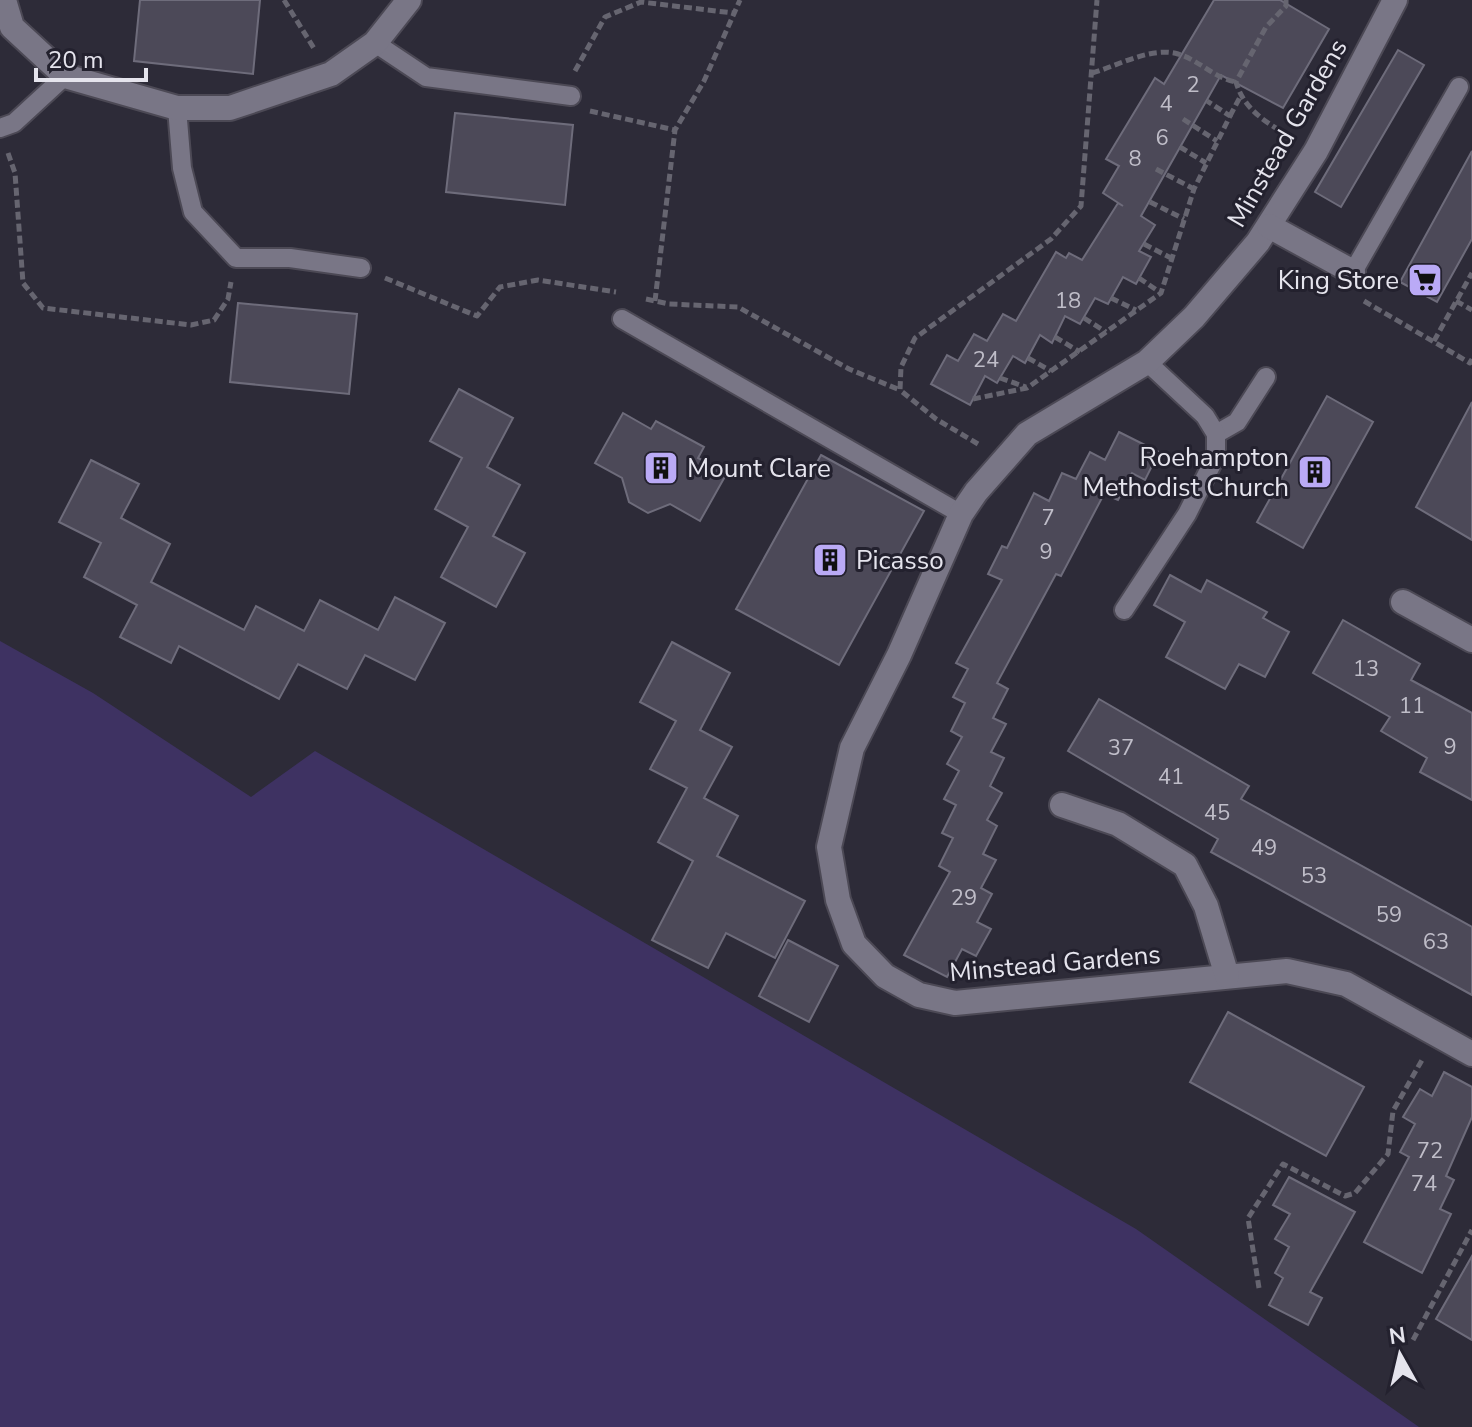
<svg xmlns="http://www.w3.org/2000/svg" width="1472" height="1427" viewBox="0 0 1472 1427" font-family="'Nunito Sans',sans-serif">
<rect width="100%" height="100%" fill="#2d2b38"/>
<path fill="#3e3262" d="M0,641l93,52 158,104 64,-46 821,478 283,198h-1419z"/>
<g fill="#4c4958" stroke="#6e6c7b" stroke-width="2">
<path d="M140,0h120l-7,74 -119,-13z"/>
<path d="M1214,0h66l49,29 -46,79 -62,-33 -80,141 14,9 -16,26 12,6 -15,27 -13,-7 -15,27 -13,-6 -15,26 -15,-8 -13,27 -12,-8 -15,28 -12,-7 -16,27 -12,-7 -15,29 -39,-21 16,-29 11,6 16,-27 13,7 16,-27 13,7 40,-69 10,6 3,-5 13,7 36,-57 5,3 -20,-13 16,-27 -13,-7 49,-81 9,6z"/>
<path d="M1398,50l26,15 -83,142 -26,-15z"/>
<path d="M455,113l118,12 -8,80 -119,-13z"/>
<path d="M1472,151v88l-35,63 -37,-20z"/>
<path d="M238,303l119,11 -8,80 -119,-12z"/>
<path d="M459,389l54,29 -26,49 33,18 -27,51 32,17 -29,54 -55,-30 27,-50 -33,-18 27,-51 -32,-17z"/>
<path d="M1327,396l46,26 -70,126 -46,-26z"/>
<path d="M1472,402v138l-56,-33z"/>
<path d="M623,413l28,16 5,-8 48,26 -6,11 29,15 -27,48 -30,-17 -22,9 -19,-11 -7,-24 -27,-15z"/>
<path d="M1119,432l40,20 -14,28 -13,-7 -14,27 -14,-6 -43,82 -5,-2 -59,109 11,6 -15,29 13,6 -15,28 13,6 -14,28 12,7 -15,27 10,6 -14,28 13,6 -15,28 11,6 -15,28 14,7 -15,27 -14,-7 -15,28 -43,-22 46,-83 -11,-6 14,-28 -11,-5 14,-28 -12,-6 15,-28 -12,-7 15,-27 -11,-6 14,-28 -12,-6 15,-28 -12,-6 46,-83 -14,-6 14,-28 5,2 27,-55 15,8 13,-28 14,6 14,-27 15,8z"/>
<path d="M821,455l103,56 -85,154 -103,-56z"/>
<path d="M91,460l48,24 -18,34 49,26 -19,38 93,48 12,-24 48,25 16,-31 58,30 17,-33 50,26 -30,57 -50,-25 -18,34 -49,-25 -19,35 -100,-53 -8,17 -51,-26 17,-32 -53,-28 17,-34 -42,-21z"/>
<path d="M1170,575l31,17 6,-12 60,32 -4,6 26,14 -24,45 -26,-13 -14,25 -59,-32 19,-35 -31,-17z"/>
<path d="M1343,620l77,44 -9,16 61,33v87l-52,-28 7,-14 -46,-27 9,-14 -77,-44z"/>
<path d="M672,642l58,31 -30,57 32,17 -28,51 34,18 -21,40 88,45 -30,57 -49,-25 -18,35 -56,-28 41,-79 -35,-19 29,-54 -37,-19 26,-48 -36,-19z"/>
<path d="M1099,699l150,87 -8,13 231,128v68l-261,-143 7,-13 -150,-88z"/>
<path d="M788,940l50,26 -29,56 -50,-26z"/>
<path d="M1228,1012l136,75 -38,69 -136,-74z"/>
<path d="M1444,1072l28,15v30l-26,59 8,4 -14,29 11,5 -29,59 -58,-31 45,-85 -9,-5 15,-28 -12,-7 17,-28 12,7z"/>
<path d="M1289,1177l66,35 -45,80 12,6 -14,27 -39,-20 14,-27 -8,-5 14,-26 -14,-8 15,-25 -17,-9z"/>
<path d="M1472,1256v84l-36,-21z"/>
</g>
<g fill="none" stroke-linecap="round" stroke-linejoin="round">
<g stroke="#4c4955" stroke-width="22">
<g id="lane">
<path d="M375,43l51,34 145,19"/>
<path d="M177,108l5,60 11,44 43,46h54l71,10"/>
<path d="M0,128l14,-5 51,-47"/>
<path d="M1353,272l106,-185"/>
<path d="M622,319l339,195"/>
<path d="M1216,434l21,-12 29,-45"/>
<path d="M1124,610l63,-96 29,-58v-22l-11,-18 -58,-54"/>
</g>
</g>
<g stroke="#4c4955" stroke-width="28">
<g id="street">
<path d="M4,0l8,27 53,49 112,32h53l101,-34 44,-31 34,-43"/>
<path d="M1395,0l-79,151 -58,91 -64,75 -47,45 -120,72 -51,58 -15,22 -62,141 -47,93 -23,99 9,53 16,44 31,32 34,19 36,8 332,-32 59,13 126,70"/>
<path d="M1269,226l84,46"/>
<path d="M1403,602l69,38"/>
<path d="M1062,805l56,19 67,41 21,41 21,70"/>
</g>
</g>
<g stroke="#666570" stroke-width="5" stroke-dasharray="8 4" stroke-linecap="butt">
<path d="M284,0l31,50"/>
<path d="M1286,0v6l-20,21 -30,55c8,28 31,41 55,55"/>
<path d="M575,71l30,-54 36,-15 92,11"/>
<path d="M1092,73c25,-7 60,-27 86,-19 21,6 36,24 58,28"/>
<path d="M590,111l85,19"/>
<path d="M1230,116l10,-19"/>
<path d="M1183,119l34,22"/>
<path d="M1180,147l26,16"/>
<path d="M8,153l7,20 8,110 20,25 148,17 23,-5 14,-21 3,-17"/>
<path d="M1156,169l38,20"/>
<path d="M1150,202l34,17"/>
<path d="M1144,244l29,15"/>
<path d="M385,278l92,38 23,-29 38,-7 78,12"/>
<path d="M1139,278l22,15"/>
<path d="M1111,298l25,12"/>
<path d="M646,299l23,5 69,3 111,62 51,21"/>
<path d="M655,301l20,-171 29,-49 36,-81"/>
<path d="M1364,301l106,62 2,-4"/>
<path d="M1456,301l16,9"/>
<path d="M1084,318l22,14"/>
<path d="M1055,337l25,15"/>
<path d="M1434,341l38,-68"/>
<path d="M1028,358l23,13"/>
<path d="M1000,378l26,9"/>
<path d="M973,399l54,-11 134,-95 33,-104 36,-73 -23,-15"/>
<path d="M978,444l-42,-25 -36,-29 1,-23 14,-29 136,-99 30,-33 16,-206"/>
<path d="M1259,1288l-11,-70 35,-54 62,32 10,-3 33,-39 5,-43 29,-51"/>
<path d="M1413,1340l59,-110"/>
</g>
<use href="#lane" stroke="#797686" stroke-width="18"/>
<use href="#street" stroke="#797686" stroke-width="24"/>
</g>
<defs>
<g id="supermarket-square" transform="scale(1.8)"><rect x="-9" y="-9" width="18" height="18" rx="4" fill="#baaaf6" stroke="#23212e"/><path d="M-6-5.5h2.5l.6 2H6L4.5 2H-2.5L-4.4-4H-6ZM-1.5 3.2a1.3 1.3 0 1 0 .1 0ZM3 3.2a1.3 1.3 0 1 0 .1 0Z" fill="#111"/></g>
<g id="building-square" transform="scale(1.8)"><rect x="-9" y="-9" width="18" height="18" rx="4" fill="#baaaf6" stroke="#23212e"/><path d="M-4-6H4V6H1V3H-1V6H-4ZM-2.5-4.3h1.7v1.8h-1.7ZM.8-4.3h1.7v1.8H.8ZM-2.5-1h1.7V.8h-1.7ZM.8-1h1.7V.8H.8Z" fill="#111"/></g>
</defs>
<g fill-rule="evenodd">
<use href="#supermarket-square" x="1425" y="280"/>
<use href="#building-square" x="661" y="468"/>
<use href="#building-square" x="1315" y="472"/>
<use href="#building-square" x="830" y="560"/>
</g>
<g text-anchor="middle" stroke-width="6" stroke-linejoin="round" paint-order="stroke">
<g font-size="22" fill="#bfbdc8">
<text x="1193" y="92">2</text>
<text x="1166" y="111">4</text>
<text x="1162" y="145">6</text>
<text x="1135" y="166">8</text>
<text x="1068" y="308">18</text>
<text x="986" y="367">24</text>
<text x="1048" y="525">7</text>
<text x="1046" y="559">9</text>
<text x="1366" y="676">13</text>
<text x="1412" y="713">11</text>
<text x="1450" y="754">9</text>
<text x="1121" y="755">37</text>
<text x="1171" y="784">41</text>
<text x="1217" y="820">45</text>
<text x="1264" y="855">49</text>
<text x="1314" y="883">53</text>
<text x="964" y="905">29</text>
<text x="1389" y="922">59</text>
<text x="1436" y="949">63</text>
<text x="1430" y="1158">72</text>
<text x="1424" y="1191">74</text>
</g>
<g font-size="26" fill="#e5e4ed" stroke="#23212e">
<text transform="translate(1287 133) rotate(-60)" y="9">Minstead Gardens</text>
<text transform="translate(1055 963) rotate(-5)" y="9">Minstead Gardens</text>
</g>
<g font-size="26" fill="#e5e4ed" stroke="#23212e" text-anchor="end">
<text x="1399" y="289">King Store</text>
<text x="1289" y="466">Roehampton<tspan x="1289" dy="30">Methodist Church</tspan></text>
<text x="687" y="477" text-anchor="start">Mount Clare</text>
<text x="856" y="569" text-anchor="start">Picasso</text>
</g>
</g>
<g transform="translate(1400 1355) rotate(352)" stroke="#23212e" stroke-width="6" paint-order="stroke">
<path d="M0-6L14 30L0 20L-14 30Z" fill="#e5e4ed"/>
<text y="-12" font-size="22" font-weight="bold" text-anchor="middle" fill="#e5e4ed">N</text>
</g>
<path d="M36 68v12h110v-12" fill="none" stroke="#e5e4ed" stroke-width="4"/>
<text x="48" y="68" font-size="24" fill="#e5e4ed" stroke="#23212e" stroke-width="6" paint-order="stroke">20 m</text>
</svg>
